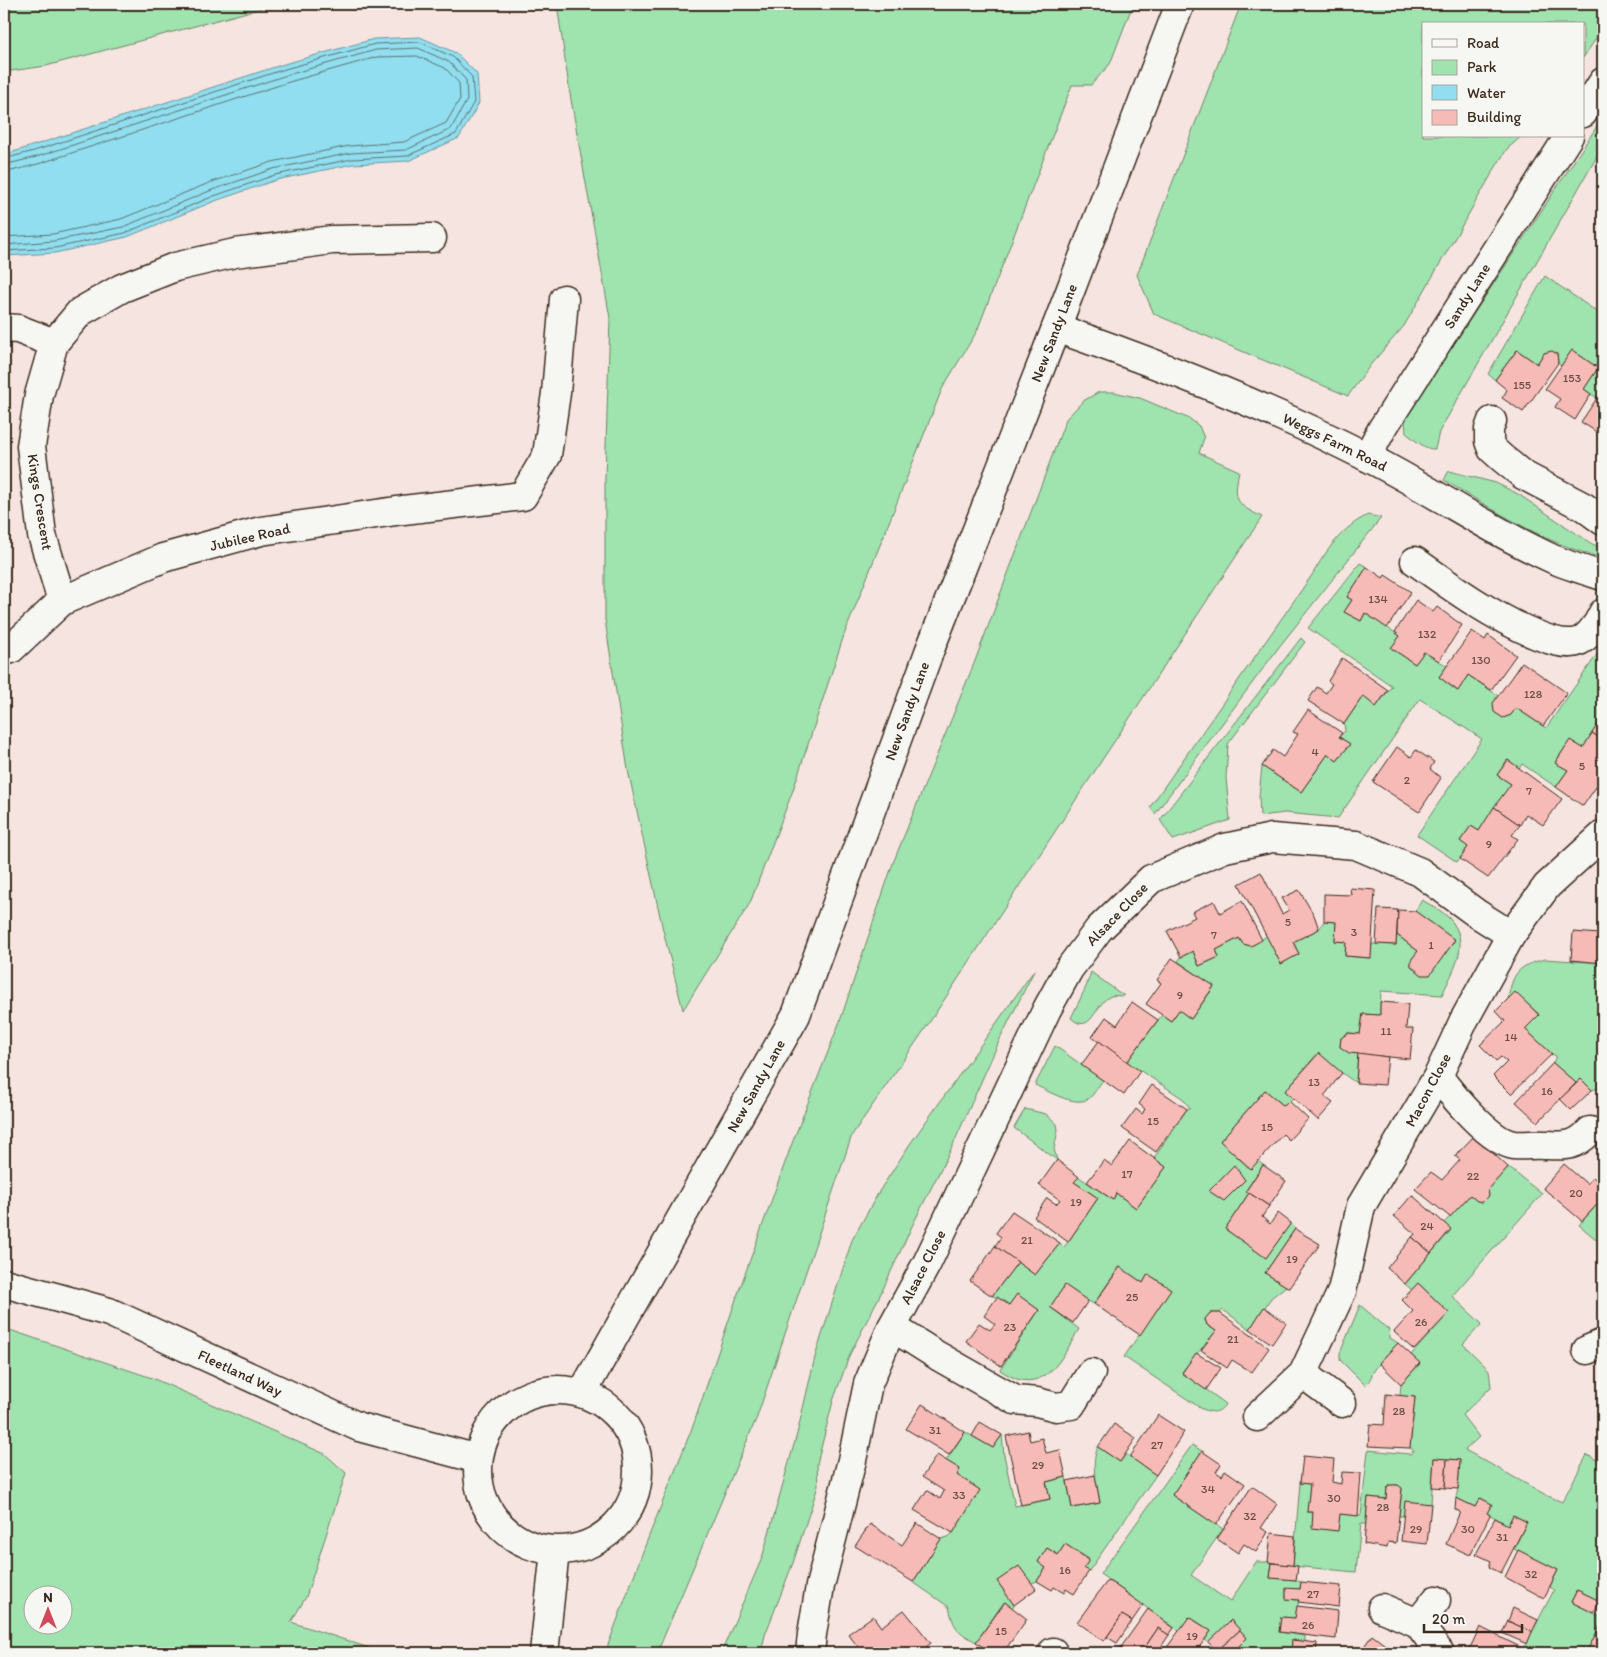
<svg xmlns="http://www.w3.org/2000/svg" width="1607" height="1657" viewBox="0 0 1607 1657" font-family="Itim,sans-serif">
<rect width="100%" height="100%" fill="#f6e4e0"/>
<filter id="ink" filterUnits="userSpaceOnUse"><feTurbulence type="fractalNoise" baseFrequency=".02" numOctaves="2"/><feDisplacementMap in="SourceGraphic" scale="10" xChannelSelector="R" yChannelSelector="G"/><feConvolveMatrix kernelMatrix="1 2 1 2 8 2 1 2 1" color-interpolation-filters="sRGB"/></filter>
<g filter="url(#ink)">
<g fill="#9fe3af" stroke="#6d8666" fill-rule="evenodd">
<path d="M4,4h273l-231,62 -42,6z"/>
<path d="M557,4h576l-23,60 -19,21h-19l-95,246 -35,58 -64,161 -34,85 -51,155 -43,113 -67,107 -20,-80 -35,-160 -23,-150v-143l5,-159 -40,-224z"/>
<path d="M1241,4h362v24l-20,30v-34h-160v112h99l-15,13 -13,21 -90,156 -33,38 -23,32 -194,-82 -17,-39z"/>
<path d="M1603,117v29l-148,258 -16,28 -4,17c-10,1 -21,-10 -29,-16l-1,-11 3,-8z"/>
<path d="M1545,276l58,40v73l-6,9 -13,-9 14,-21 -26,-18 -11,16 -3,-3 -1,-9 -13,-1 -7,11 -20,-14 -22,30 -7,-6z"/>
<path d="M1099,392h15l26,6 50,21 9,7 5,12 -5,15 40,18c-6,30 -3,33 23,46l-337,512 -73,106 -95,282 -100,236h-52l40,-107 49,-123 42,-124 55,-153 49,-125 53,-158 82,-202 91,-242 17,-18z"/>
<path d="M1449,471l47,12 22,11 74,50 11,4v10c-58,-14 -109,-48 -159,-78z"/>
<path d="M1368,515l13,3 -102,129 -124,167 -5,-7 162,-232c14,-24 30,-48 56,-60z"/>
<path d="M1360,563l7,4 -20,30 5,3 -7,12 16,9 4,-8 35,23 -9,12 24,16 9,-12 20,12 3,2 -8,11 18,14 11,-16 78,53 57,-82v71l-20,31 -13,-7 -15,21 13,8 -12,17 -34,-23 -3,4 -12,-8 -10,15 14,9 -32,47 -8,-5 -11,15 8,6 -11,15 -40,-27 65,-96 -62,-40 -82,119 -53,-5 -25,3 -1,-19 3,-31 39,26 27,-38 9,7 13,-17 -11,-7 6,-6 -1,-7 19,-28 13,11 16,-21 -84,-58z"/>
<path d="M1301,638l4,4 -77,102 -2,34 4,42 -57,20 -13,-20z"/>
<path d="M1422,900c10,6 25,13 31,23 17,24 -1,49 -11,72l-61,-4 -1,24 -17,-1 -3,20 -12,-1 -7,5 -1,9 18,6 -2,30 -14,-10 -24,-20 -33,38 8,7 -9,8 -19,-16 -45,51 30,28 8,-8 5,4 -17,25 3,3 -24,36 41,28 25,-34 4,6 -30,44 21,13 -15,12 -21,31 -27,-19 -3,3h-10l-5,7 2,5 9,6c-11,15 -23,26 -34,41l44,32c-9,10 -11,9 -24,5l-78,-52 46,-68 -22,-15 -5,9 -24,-16 -25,37 -6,-3 -38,6 29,22c-14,23 -29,60 -62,50 -6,-2 -12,-6 -17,-9l39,-60 -22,-15 -8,10 -12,-8 -5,-1 26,-34 17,13 25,-32 4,4 4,-5 30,-44 -24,-16 5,-5 34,23 3,-7 20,15 30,-41 -12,-9 33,-49 3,-1 -8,-10 -55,-36 35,-47 9,6 8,-11 12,9 23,-32 -36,-26 3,-4 12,-6 6,15 20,-9 -3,-7 23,-12 4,6 8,2 16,-10 15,27 17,-9 -6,-12 26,-13 5,-8 12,1 -1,19 11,1 -1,14 25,2 2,-14 24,1 1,-10 21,16 -7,9v6l11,8 32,-34 -39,-29z"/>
<path d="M1545,959l58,4 -1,124 -10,3 -11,-11 -5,4 -23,-20 3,-7 -4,-2 -27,-25 14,-15 -24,-21 -7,6c5,-27 10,-33 37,-40z"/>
<path d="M1035,969l-34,68 -49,110 -39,77 -31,67 -32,63 -17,47 -16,63 1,22 -25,77 -28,72 -4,18h-40l41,-95 35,-124 18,-77 37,-117 28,-50 30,-46z"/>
<path d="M1091,972l33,24c-4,0 -10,-1 -13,0 -16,6 -19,41 -40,22l15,-31z"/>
<path d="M1055,1046l48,34c-5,6 -9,15 -15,19 -14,8 -40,-8 -53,-14z"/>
<path d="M1025,1109l21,5 11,10 1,6 -4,19 3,11 -43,-32z"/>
<path d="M1508,1167l34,27 -90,102 30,28 -19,20 26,26 2,17 -29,28 17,22 -14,13 81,45 16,7 25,-47 16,8v42l-5,9 5,2v87l-26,-13 -6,12 23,11 9,7 -17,33h-65l33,-63 -4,-3 8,-17 -44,-21 13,-27 -14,-7 -5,10 -21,-12 4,-9 -10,-6 -6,9 -19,-9 2,-9 2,-29 -26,-2 -3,46 -27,12h-5l3,-27 -4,-4h-8l-3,3 -1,11 -18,-2 -2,27h-5l-5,48 -63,-6 7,-83 10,1 -2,28 53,3 7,-65 42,4 4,-3 -4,-3 5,-51 -15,-1 1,-12 19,-20 -9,-9 38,-42 -31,-30 -6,7 -7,-6 46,-54 -7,-7 26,-28 7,6h6l5,-11z"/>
<path d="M1603,1198v47l-24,-20z"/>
<path d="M1360,1305l29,25 1,8 8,5c-8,8 -16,16 -22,25 -6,7 -3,10 -11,17l-25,-25v-7z"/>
<path d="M4,1328l148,50 173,76 21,19 -40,124 -15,25 93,31h-380zM32,1594h30v30h-30z"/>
<path d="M965,1432l28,16 9,-13 2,20 11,51 35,-7 -4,-17 20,-5 6,31 28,-5c-3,-19 -10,-38 -2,-56l22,15 6,-8 30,21 -67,96 -5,-3 5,-9 -24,-15 -7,11 -11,-7 -9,14 8,6 -9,13 -5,2 -35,-2 17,24 -2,3 -8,-6 -28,40c-19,-11 -22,-13 -27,-35l-36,-25 28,-43 7,-2 5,-4 26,-43 -22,-15 3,-6 -14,-8z"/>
<path d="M1192,1445l10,6 -30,44 51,34 -32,46 39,27 26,-40h12l4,1 -2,15 26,2 5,2 -1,7h-14v10l13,1 -4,18 -14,-1 -2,15 26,4v6l-13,-2 -1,13h-59l15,-15 -16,-17 -23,21 -3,-2 6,-9 -21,-14 -11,14 -79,-57z"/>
</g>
<path fill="#90deef" stroke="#6e969b" d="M420,37l36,16 21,21 2,29 -20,35 -51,23 -55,3 -77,16 -61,21 -88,36 -72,16 -51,3v-101l280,-91 90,-25z"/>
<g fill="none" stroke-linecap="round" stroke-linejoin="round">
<g stroke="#5d7272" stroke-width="1">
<path d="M4,159l30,-8 251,-82 90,-25 45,-2 33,15 19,20 2,25 -18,32 -49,22 -55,3 -77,16 -61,21 -89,37 -70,15 -51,3"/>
<path d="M4,165l32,-8 251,-82 89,-25 42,-2 31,14 17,18 1,20 -16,29 -45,21 -55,3 -78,16 -61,21 -89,37 -69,14 -50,4"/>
<path d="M4,173l34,-9 251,-82 88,-25 40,-1 28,12 14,15 1,16 -14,24 -42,19 -55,4 -77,16 -63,21 -88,36 -68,15 -49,3"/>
</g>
</g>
<g fill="#f7bbb7" stroke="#3b2a1e">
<path d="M1517,350l20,14 7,-11 8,-2 5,3 1,9 -35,49 -21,-14 5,-8 -12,-10z"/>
<path d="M1572,350l26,18 -14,21 7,5 -16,26 -20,-13 5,-8 -15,-10z"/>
<path d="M1603,389v47l-22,-14z"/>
<path d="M1367,567l16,11 2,-3 26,17 -24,36 -22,-15 -4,8 -17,-9 8,-12 -5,-3z"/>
<path d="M1416,600l17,12 4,-5 25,18 -23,36 -15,-9 -9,12 -24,-16 9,-12 -5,-4z"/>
<path d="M1472,631l13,9 3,-5 28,20 -25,35 -23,-15 -10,16 -19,-14z"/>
<path d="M1342,658l46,32 -12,17 -13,-11 -19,28 -36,-23 9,-14 9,6 6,-9 -4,-3z"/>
<path d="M1522,662l45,31 -24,33 -27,-18 -5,7 -8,3 -9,-6 -1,-9z"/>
<path d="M1308,710l34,23 -3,4 11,7 -13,17 -9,-7 -27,38 -39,-26 11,-16 10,7 15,-23 -5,-2z"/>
<path d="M1603,717v23l-11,-7z"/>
<path d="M1592,733l11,7v37l-20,29 -27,-19 12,-17 -13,-7 15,-23 13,8z"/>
<path d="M1397,747l14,10 5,-7 18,12 -4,7 11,9 -22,34 -46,-30z"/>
<path d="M1508,760l54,39 -19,26 -17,-11 -6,11 -26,-18 17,-23 -14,-9z"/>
<path d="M1494,807l26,18 -8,10 6,4 -30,39 -28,-19 8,-12 -8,-6 11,-15 8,5z"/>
<path d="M1261,872l21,42 7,-4 -7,-12 17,-8 15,25 5,14 -26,13 6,12 -18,10 -42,-80z"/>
<path d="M1350,888l25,2 -4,68 -26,-2 1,-14 -11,-1 1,-19 -12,-1v-27l27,1z"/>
<path d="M1602,894h1v26h-2z"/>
<path d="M1214,901l6,12 22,-12 20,39 -11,6 -8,-2 -4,-6 -23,12 3,7 -20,9 -6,-15 -12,6 -14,-26 28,-14 -3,-5z"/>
<path d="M1378,909l20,1 -2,35 -20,-1z"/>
<path d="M1398,910l17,1 40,29 -25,35h-8l-11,-9v-6l7,-9 -21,-16z"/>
<path d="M1601,920h2v43l-32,-3 2,-28 27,2z"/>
<path d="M1172,958l42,28 -23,33 -12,-9 -8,11 -25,-17 15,-21 -4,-3z"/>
<path d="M1515,992l24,23 -14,14 27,25 -41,40 -18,-18 14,-14 -6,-5 -5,4 -16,-16 25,-24 -9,-10z"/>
<path d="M1132,1002l26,18 -31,42 -35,-25 14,-20 11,8z"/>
<path d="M1380,1002l28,2 -2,25h7l-3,30 -61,-6 -9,-6 1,-9 7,-5 12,1 3,-20 17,1z"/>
<path d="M1099,1041l41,30 -16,24 -43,-30z"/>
<path d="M1319,1053l23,20 -18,23 9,7 -15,17 -33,-29z"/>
<path d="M1358,1053l30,4 -3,28 -29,-2z"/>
<path d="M1553,1063l23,20 -38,39 -22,-20z"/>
<path d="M1581,1079l11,11 -21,20 -11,-11z"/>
<path d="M1152,1085l35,24 -31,43 -34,-24 14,-19 6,5 3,-5 -6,-5z"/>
<path d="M1265,1090l19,16 5,-5 19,18 -19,21 -6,-6 -32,35 -31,-28z"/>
<path d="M1474,1136l34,31 -20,23 1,6 -6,6 -6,-1 -7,-6 -20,22 -35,-28 16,-17 11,8 18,-20 -5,-4z"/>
<path d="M1130,1141l36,26 -30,41 -20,-15 -3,7 -26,-18 17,-22 8,6z"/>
<path d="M1057,1160l22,17 -5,5 24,16 -30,44 -34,-25 13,-19 9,6 4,-4 -21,-15z"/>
<path d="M1564,1164l23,20 6,-7 10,8v13l-21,23 -39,-33z"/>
<path d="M1234,1165l11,15 -21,21 -15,-10z"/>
<path d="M1263,1165l23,16 -17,25 -23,-15z"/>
<path d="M1249,1193l20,13 -7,11 8,7 8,-11 13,10 -25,35 -41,-29z"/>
<path d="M1412,1195l39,34 -20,24 -19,-16 3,-3 -21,-18z"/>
<path d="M1012,1211l48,32 -25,32 -40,-29 6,-9 -5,-4z"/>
<path d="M1295,1229l25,15 -31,44 -24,-15z"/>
<path d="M1412,1237l19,16 -26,31 -18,-16z"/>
<path d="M995,1246l23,16 -26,34 -22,-15z"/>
<path d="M1120,1267l23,16 5,-9 23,15 -31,46 -46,-31z"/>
<path d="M1418,1283l31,30 -35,37 -20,-18 19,-21 -11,-11z"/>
<path d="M1065,1285l23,16 -15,22 -23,-16z"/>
<path d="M1017,1294l22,16 -38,56 -35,-25 13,-18 11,7 5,-6 -11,-8 13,-19 12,8z"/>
<path d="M1264,1307l22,16 -14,21 -22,-15z"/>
<path d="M1210,1313h10l49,35 -17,24 -20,-12 -5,8 -26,-18 15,-19 -9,-6 -2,-6z"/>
<path d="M1398,1343l22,20 -19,21 -22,-21z"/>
<path d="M1196,1353l25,15 -15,22 -24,-17z"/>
<path d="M1386,1394l29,3 -5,51 -42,-2 2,-22 14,1z"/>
<path d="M922,1404l43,28 -16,23 -43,-26z"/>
<path d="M1158,1415l26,17 -28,43 -26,-18z"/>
<path d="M980,1422l22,13 -9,13 -21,-12z"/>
<path d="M1114,1424l22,14 -16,24 -22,-15z"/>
<path d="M1028,1431l2,10 12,-3 4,15 14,-3 6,27 -20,5 4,17 -29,6 -15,-69z"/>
<path d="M1202,1451l19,13 -5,8 6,4 3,-6 20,14 -29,41 -44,-30z"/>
<path d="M937,1455l23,14 -3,6 23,15 -27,43 -39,-23 13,-20 13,9 4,-8 -22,-14z"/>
<path d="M1303,1456l31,3 -2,23 9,2 1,-12 19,1 -3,43 -18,-2 -2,17 -26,-3 1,-16h-6l3,-28 -10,-1z"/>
<path d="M1434,1458l13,1 -2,29 -13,-1z"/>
<path d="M1447,1459l13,1 -2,29 -13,-1z"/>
<path d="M1095,1475l5,28 -28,5 -5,-27z"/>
<path d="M1390,1485h8l4,3 -6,55 -8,-1 -1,6 -23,-4 4,-47 18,2 1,-11z"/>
<path d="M1252,1486l25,18 -16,24 7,4 -12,20 -12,-8 -6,9 -21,-14z"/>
<path d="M1456,1498l19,9 5,-9 12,6 -5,9 3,2 -20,40 -24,-11 14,-32 -5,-3z"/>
<path d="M1405,1501l26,3 -4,40 -26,-3z"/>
<path d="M1513,1515l14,7 -26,51 -12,-6 2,-6 -15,-7 19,-36 13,7z"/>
<path d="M917,1523l24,16 -28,43 -58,-36 15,-22 32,21z"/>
<path d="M1271,1533l24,3 -2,30 -25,-4z"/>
<path d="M1065,1544l24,16 -5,8 5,3 -15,23 -8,-5 -2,4 -10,-6 -2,3 -15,-9 9,-13 -8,-6 9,-14 11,7z"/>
<path d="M1518,1550l40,20 -14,28 -39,-21z"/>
<path d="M1272,1563l26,3 -2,14 -26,-2z"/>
<path d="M1019,1566l17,23 -22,16 -17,-24z"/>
<path d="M1108,1580l35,25 -11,16 -10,-6 -18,26 -27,-19z"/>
<path d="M1301,1582l40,4 -2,21 -41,-5 1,-2 -13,-1v-11l14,1z"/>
<path d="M1577,1590l23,11 -6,12 -23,-11z"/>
<path d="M1005,1602l22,17 -24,34h-12l-15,-11z"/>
<path d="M1297,1606l41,5 -2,28 -57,-7 2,-15 14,1z"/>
<path d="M1513,1608l25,12 -6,12 -24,-11z"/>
<path d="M1148,1609l26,19 -5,7 -11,-7 -17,25h-17l-5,-3z"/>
<path d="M904,1610l27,33 -13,10h-46l-1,-1 -8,1 -15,-19 25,-18 8,11z"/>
<path d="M1122,1615l10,6 -15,22 -10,-6z"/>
<path d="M1189,1617l22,14 -16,22h-32z"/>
<path d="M1231,1620l9,10 -23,21 -9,-9z"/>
<path d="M1603,1620v33h-17z"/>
<path d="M1508,1621l24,11 -5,12 -25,-11z"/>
<path d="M1480,1627l44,22 -3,4h-45l-7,-3z"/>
<path d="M1158,1628l11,7 -12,18h-16z"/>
<path d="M1240,1630l7,8 -15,15h-13l-2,-2z"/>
<path d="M1372,1635l21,16 -2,2h-20l-8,-5z"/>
<path d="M1292,1640l25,3 -1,10h-25z"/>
</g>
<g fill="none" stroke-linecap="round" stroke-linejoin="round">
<g stroke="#3b2a1e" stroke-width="31">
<g id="minor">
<path d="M1583,113l20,-31"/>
<path d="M4,328l14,1 36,14"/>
<path d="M1056,328c106,37 211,78 311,129 63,32 122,73 186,102 16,7 34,12 50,17"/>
<path d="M1492,421l-3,8v12l3,8 10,9 21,17 61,32 19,14"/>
<path d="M1367,457l15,-28 187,-293"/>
<path d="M1415,561c39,28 78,56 122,74 10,4 23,9 34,8 14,0 27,-18 32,-30"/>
<path d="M62,601l-20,-66 -11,-89 8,-51 15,-52 26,-31 42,-24 53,-21 60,-14 97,-13 100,-2"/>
<path d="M4,651l7,-2 51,-48 101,-43 98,-27 142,-21 120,-14 24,-41 9,-62 8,-94"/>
<path d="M1438,1076c14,19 52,66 76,69 10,1 21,-1 31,0 21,1 30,2 45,-14"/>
<path d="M4,1283l105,29 250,115 119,32"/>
<path d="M892,1327l46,29 77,44 22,2 19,5 15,-2 20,-32"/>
<path d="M1587,1350l16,-7"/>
<path d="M1303,1374l39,29"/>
<circle cx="558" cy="1470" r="80"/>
<path d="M582,1393l214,-378 133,-363 127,-324 124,-324"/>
<path d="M1257,1417l46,-43 39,-83 19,-85 77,-130 26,-56 47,-85 36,-49 56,-51"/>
<path d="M1382,1608l36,15 22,30"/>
<path d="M1418,1623l18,-23"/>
<path d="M544,1653l11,-102"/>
<path d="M810,1653l2,-19 8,-48 32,-126 16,-76 24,-57 35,-64 120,-254 22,-40 30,-40 52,-50 74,-31 47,-10 84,7 64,27 56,41 35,22"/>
<path d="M1053,1653v-1"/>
</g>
</g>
<use href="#minor" stroke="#f6f6f2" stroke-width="28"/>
</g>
</g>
<g text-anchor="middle" stroke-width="5" stroke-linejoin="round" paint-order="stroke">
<g font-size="12" fill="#6a4e44">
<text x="1572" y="382">153</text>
<text x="1522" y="389">155</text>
<text x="1378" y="603">134</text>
<text x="1427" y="638">132</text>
<text x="1481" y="664">130</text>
<text x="1533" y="698">128</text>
<text x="1315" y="756">4</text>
<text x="1582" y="770">5</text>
<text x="1407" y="784">2</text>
<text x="1529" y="795">7</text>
<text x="1489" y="848">9</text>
<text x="1288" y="926">5</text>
<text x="1354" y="936">3</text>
<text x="1214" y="939">7</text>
<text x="1431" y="949">1</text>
<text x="1180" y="999">9</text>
<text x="1386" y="1035">11</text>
<text x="1511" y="1041">14</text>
<text x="1314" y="1086">13</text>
<text x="1547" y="1095">16</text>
<text x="1153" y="1125">15</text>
<text x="1267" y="1131">15</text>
<text x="1127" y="1178">17</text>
<text x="1473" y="1180">22</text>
<text x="1576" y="1197">20</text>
<text x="1076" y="1206">19</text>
<text x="1427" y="1230">24</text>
<text x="1027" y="1244">21</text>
<text x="1292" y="1263">19</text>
<text x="1132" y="1301">25</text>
<text x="1421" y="1326">26</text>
<text x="1010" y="1331">23</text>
<text x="1233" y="1343">21</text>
<text x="1399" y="1415">28</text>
<text x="935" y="1434">31</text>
<text x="1157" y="1449">27</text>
<text x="1038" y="1469">29</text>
<text x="1208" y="1493">34</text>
<text x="959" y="1499">33</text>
<text x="1334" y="1502">30</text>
<text x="1383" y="1511">28</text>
<text x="1250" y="1520">32</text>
<text x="1416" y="1533">29</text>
<text x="1468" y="1533">30</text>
<text x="1502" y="1541">31</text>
<text x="1065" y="1574">16</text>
<text x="1531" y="1578">32</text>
<text x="1313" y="1598">27</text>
<text x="1308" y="1629">26</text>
<text x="1001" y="1635">15</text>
<text x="1192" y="1640">19</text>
</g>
<g font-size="15" fill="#3b2a1e" stroke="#f6f6f2">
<text transform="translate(1467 296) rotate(-58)" y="5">Sandy Lane</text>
<text transform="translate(1054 333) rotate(-69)" y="5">New Sandy Lane</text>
<text transform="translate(1335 442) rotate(26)" y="5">Weggs Farm Road</text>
<text transform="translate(40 502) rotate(81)" y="5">Kings Crescent</text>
<text transform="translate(250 537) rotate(-13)" y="5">Jubilee Road</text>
<text transform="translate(907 711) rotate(-70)" y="5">New Sandy Lane</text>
<text transform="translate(1117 914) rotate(-46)" y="5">Alsace Close</text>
<text transform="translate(756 1086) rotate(-61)" y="5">New Sandy Lane</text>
<text transform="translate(1428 1090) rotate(-62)" y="5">Macon Close</text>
<text transform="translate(923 1267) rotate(-63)" y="5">Alsace Close</text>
<text transform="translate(240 1373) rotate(25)" y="5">Fleetland Way</text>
</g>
</g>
<rect width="1607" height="1657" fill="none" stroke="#f6f6f2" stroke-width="20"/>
<rect x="10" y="10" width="1587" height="1637" fill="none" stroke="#3b2a1e" stroke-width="2" filter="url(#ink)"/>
<rect x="1422" y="22" width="162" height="115" fill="#f6f6f2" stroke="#aba49d"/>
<rect x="1432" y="39" width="25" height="8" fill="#f6f6f2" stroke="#aba49d"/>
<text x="1467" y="48" font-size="15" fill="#3b2a1e">Road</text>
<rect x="1432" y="60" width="25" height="15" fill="#9fe3af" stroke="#aba49d"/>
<text x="1467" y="72" font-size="15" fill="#3b2a1e">Park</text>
<rect x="1432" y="85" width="25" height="15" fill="#90deef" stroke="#aba49d"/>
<text x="1467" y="98" font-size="15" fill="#3b2a1e">Water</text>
<rect x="1432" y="110" width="25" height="15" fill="#f7bbb7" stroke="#aba49d"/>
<text x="1467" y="122" font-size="15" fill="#3b2a1e">Building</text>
<g transform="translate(48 1610)"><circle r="24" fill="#f6f6f2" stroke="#aba49d"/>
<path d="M0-4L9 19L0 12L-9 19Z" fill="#d1495b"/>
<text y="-8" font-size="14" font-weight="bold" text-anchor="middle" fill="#3b2a1e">N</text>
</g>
<path d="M1424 1624v8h98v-8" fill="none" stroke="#3b2a1e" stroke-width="2.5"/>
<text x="1432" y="1624" font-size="15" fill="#3b2a1e" stroke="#f6f6f2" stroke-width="4" paint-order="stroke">20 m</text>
</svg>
